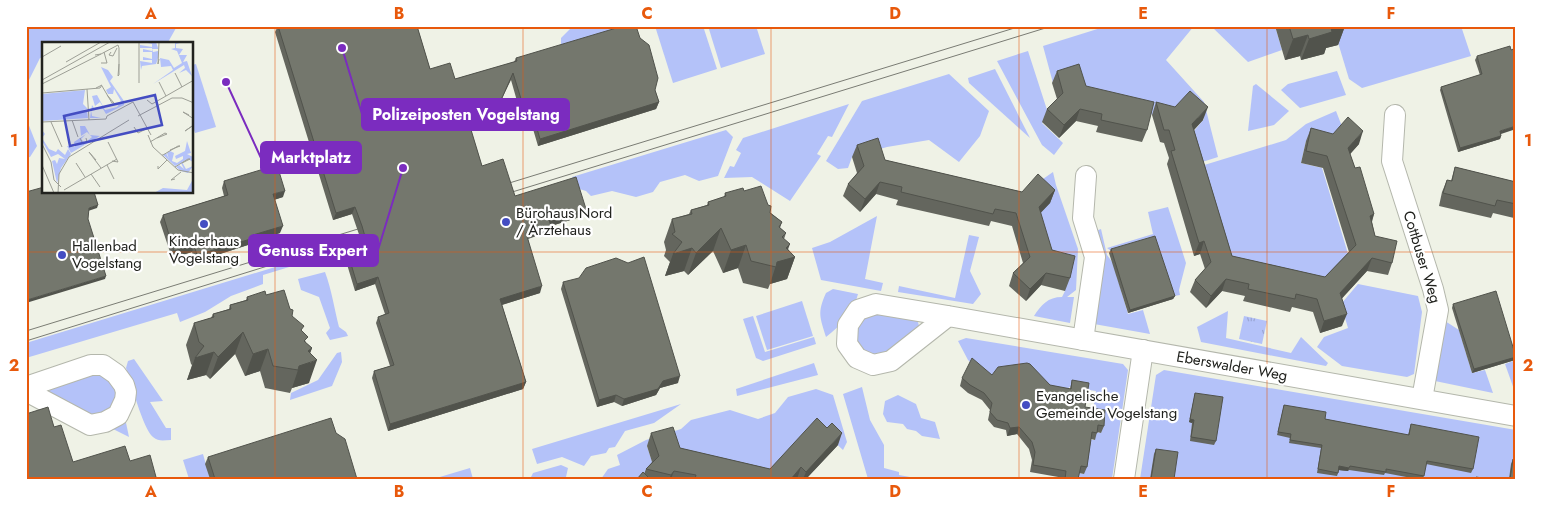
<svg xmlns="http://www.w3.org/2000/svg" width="1542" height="505" viewBox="0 0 1542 505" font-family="Jost,sans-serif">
<defs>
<pattern id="park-tufts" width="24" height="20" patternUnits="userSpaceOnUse" patternTransform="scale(1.25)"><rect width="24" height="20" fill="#b4c2f9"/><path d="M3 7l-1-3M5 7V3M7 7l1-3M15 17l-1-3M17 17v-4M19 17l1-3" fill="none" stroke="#9aa6d5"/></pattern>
</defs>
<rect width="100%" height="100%" fill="#eff2e6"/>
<g fill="#b4c2f9">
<path d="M26,26h149l1,2 -9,16h-123v13l-4,1 -14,28z"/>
<path d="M573,26h64v1l-76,24v-13z"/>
<path d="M655,26h48l14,43 -44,14z"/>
<path d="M708,26h48l9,28 -44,14z"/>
<path d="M1107,26h87l-28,34 38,42 14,55 -19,6 -9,-27 14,-17 -19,-16 -14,16 -90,-21 -28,-15 -10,-37z"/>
<path d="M1211,26h64l7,24 -34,12z"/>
<path d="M1333,26h128l10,30 -109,32 -13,-9z"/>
<path d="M1028,51l21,65 -7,7 21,20 -9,12 -12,-10 -45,-84z"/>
<path d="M196,64l20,63 -21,6 -3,-9v-59z"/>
<path d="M995,69l35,69 -61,-55 -1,-5z"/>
<path d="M1337,71l9,24 -46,13 -19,-18 7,-6z"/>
<path d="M949,74l40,37 -9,25 -21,26 -30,-22 -42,7 -35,10 -4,11 -10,1 -12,-8 36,-60z"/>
<path d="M1256,84l33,27 -15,14 -26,6 5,-45z"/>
<path d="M849,104l-17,33 -4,-1 -11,18 4,2 -31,45 -38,-24 -28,1 6,-12 4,1 7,-14 -5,-3 7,-12z"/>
<path d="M1336,111l7,18 -15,16 -22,-4 -5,22 21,5 27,89 -29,31 -90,-20 -29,-102 85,-26 20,-16z"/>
<path d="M26,118l11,28 -7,11 -4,1z"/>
<path d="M726,130l7,7 -15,39 -19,5 -14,-6 -25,7 -7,10 -17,5 -24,-6 -21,5 -5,-5 -10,-3 -4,-11z"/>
<path d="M1053,172l3,13 22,64 -2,41 -9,7h7l-4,26 -36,-7c7,-11 14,-19 28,-19l3,-6 -17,-28 -14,-43 16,-18 -17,-16z"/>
<path d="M1168,207l18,56 -7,27 1,5 -6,1 -67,-48 46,-14 -5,-22z"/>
<path d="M877,216l-12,63 18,4 -2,8 -60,-11 -9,-32 18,-6z"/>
<path d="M1101,229l6,26 6,8 15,51 15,-4 7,24 -56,-10 -1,-92z"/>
<path d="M969,235l10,2 -9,34 11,23 -8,10 -75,-12 1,-6 56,12z"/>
<path d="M321,253l1,4 -59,18v9l-32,12 -26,16 -25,10 -3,-9 -151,45v-15z"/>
<path d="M325,272c7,19 9,36 14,55l7,5 2,4 -18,4 -4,-7 4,-5 -11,-31 -18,-7 -3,-11z"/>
<path d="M1358,284l60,12 4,16 -8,62 -7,3 -65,-11 -25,-19 7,-10 24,-9 -7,-24z"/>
<path d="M833,289l25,5c-4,18 -18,32 -32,43 -6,-20 -9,-24 0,-44z"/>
<path d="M802,301l11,35 -46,14 -11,-34z"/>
<path d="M1228,311l-2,27 65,15 10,-16 27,26 -2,3 -125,-24 -4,-15z"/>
<path d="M876,312l41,7 3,10 -33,25 -12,4 -12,-5 -8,-11 -2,-12 9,-13z"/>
<path d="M753,316l12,36 49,-15 2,7 -53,17 -7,-3 -13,-39z"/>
<path d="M1445,321l14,9 13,43 13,-3 8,23 -58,-12z"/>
<path d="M966,338l157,26 5,6 -16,109h-33v-6l5,1 -10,-37 20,3 2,-8 5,1 2,-16 -11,-1 4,-25 -27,-4 -2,10 -85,-23 -14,-14 -10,-19z"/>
<path d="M341,352l1,10 -10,24 -42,14 1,-7 27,-13 19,-27z"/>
<path d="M134,359l29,42 -13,1 16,26h5v12c-7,0 -12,2 -18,-3 -10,-8 -22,-55 -27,-69l2,-7z"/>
<path d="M1516,360v35l-11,-31z"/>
<path d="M814,363l4,12 -81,21 -1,-7z"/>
<path d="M1164,370l352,60v49h-376l16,-104z"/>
<path d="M94,373l18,7 6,17 -9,14 -16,6 -44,-23 1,-8z"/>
<path d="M862,387l8,33 14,25v23l15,4v3l22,4h-53l-25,-85z"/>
<path d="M816,389l17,6 14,47 -4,8 -15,-14 -60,43h-13l-58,-13 -28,-27 -22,7 7,22 -10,11h-43l7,-10 12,-4 -3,-10 29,-15 35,-11 10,-9 39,-10 28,9 17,-6 13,-16z"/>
<path d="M898,395l18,9 5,14 14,4 5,17 -18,-3 -6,-5 -9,-2 -4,-5 -16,-2 -4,-8 2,-13z"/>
<path d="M681,404l-27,19 -29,8 -10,16 -6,1 -3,5 -15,3 -7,10 -22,-9 -25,7 -5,-15z"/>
<path d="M125,418l4,19 -16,-8z"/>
<path d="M203,454l7,25h-21l-6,-19z"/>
<path d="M561,465l7,3 -2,9h-5l-2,2h-29l3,-6z"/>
<path d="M470,468l3,11h-40z"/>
</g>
<path fill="url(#park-tufts)" d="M1244,316l23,5 -5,23 -23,-5z"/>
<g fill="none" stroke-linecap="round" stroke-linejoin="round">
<g stroke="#b4b7ac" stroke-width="22">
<g id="minor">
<path d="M1395,115l-3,46 41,128 5,21 -16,89"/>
<path d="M948,316l-57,45 -18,4 -16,-7 -10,-14 1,-19 10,-15 18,-6 72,12 568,100"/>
<path d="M1083,340l12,-83 -12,-39 3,-42"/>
<path d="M26,387l65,-22h12l13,9 8,11 2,7 -1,8 -7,15 -13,7 -15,3 -64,-34"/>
<path d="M1124,479l19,-129"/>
</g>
</g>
<use href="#minor" stroke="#fff" stroke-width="20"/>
<g stroke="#7a7c74" stroke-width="1">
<path d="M506,184l515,-158"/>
<path d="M509,193l543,-167"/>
<path d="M26,331l332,-102"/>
<path d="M26,341l335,-104"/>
</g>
</g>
<g fill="#64665e">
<path d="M278,26h139l13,43 25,10 59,-17 2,-4 139,32 4,12 -3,7 -118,37 -5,-17 -10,-7 -12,-42 -12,24 -33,11 16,51 33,30 71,13 -3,7 -32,10 -3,6 -20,7 12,54 -38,12 24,77 -3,7 -135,42 -16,-53 2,-7 16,-5 -14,-43 2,-6 7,-3 -10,-30 -20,7 -9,-30 2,-7 16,-5 -12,-35 -19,6 -58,-188z"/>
<path d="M1275,26h70l-7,19 -12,3 -2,6 -23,6 -1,-4 -15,4z"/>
<path d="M1477,56l24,80 -1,3 -42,13 -18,-62 1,-3 39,-12 -5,-15z"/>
<path d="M1057,71l29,15 61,44 -5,12 -46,-10 2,-6 -22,-5 -17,17 -17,-16 5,-13 10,-10 -5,-16z"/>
<path d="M1156,102l47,18 -9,10 38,126 93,21 24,-25 -26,-84 -22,-5 5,-22 5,-13 48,16 -9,10 5,14 19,46 -2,8 3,14 17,27 -4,12 -21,-4 -25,27v28l-22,7 -7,-21 -21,-5 -2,5 -47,-11 2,-5 -23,-5 -16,17 -16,-16 5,-12 10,-11 -5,-15 -6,2 -27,-92 2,-6 -5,-15 -4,-1 -8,-27z"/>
<path d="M857,145l28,15 137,32 33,-2 -5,13 -10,10 12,37 18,28 -5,13 -24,-6 -15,16 -17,-15 4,-13 10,-10 -11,-37 -21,-5 -2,5 -93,-21 2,-5 -22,-6 -16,18 -17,-16 5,-12 9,-11 -5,-16z"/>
<path d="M1455,167l61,15v40l-2,-4 -21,-5 -2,5 -52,-12 3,-14 5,-12 4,1z"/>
<path d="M224,181l59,16 -9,3 6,33 -28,9 -1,2 -56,18 -3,-10 -20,6 -12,-36 3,-7 61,-19 -2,-8z"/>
<path d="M744,191l38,31 -2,6 6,5 -2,6 4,10 7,8 -8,22 -17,5 -2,5 -25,-6 -5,-15 -15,5 -10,-22 -25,24 -4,-4 -19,5 5,-14 -6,-6 2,-6 -2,-8 8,-23 17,-5 2,-4 16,-5 1,-3 16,-5 1,-4z"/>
<path d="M1111,249l64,47 -2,3 -45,14 -19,-60z"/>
<path d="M563,282l115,101 -18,5 -4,7 -34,11 -8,-4 -17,5 -36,-118z"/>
<path d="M266,295l26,21 10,15 4,12 6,5 -2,5 -1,30 -17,5 -2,5 -25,-5 -5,-17 -15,5 -10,-22 -25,25 -4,-4 -19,5 5,-15 -1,-1 -5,-19 8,-22 17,-5 2,-4 16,-5 1,-4 16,-5 1,-3z"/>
<path d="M1453,304l62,56 -43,13 -20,-65z"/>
<path d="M992,375l78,14 2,-9 13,27 19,19 -3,7 -4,-1 -2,8 -4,-1 -4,28 -3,7 -5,-1 -1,6h-14v-1l-34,-6 2,-12 -3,-11 -12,-15 -10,2 -1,-6 -12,-3 -6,-7 2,-10 -8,-10 -14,-7 -8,-7 2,-8z"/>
<path d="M1195,393l21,48 -2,4 -24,-4 2,-18 -3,-1z"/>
<path d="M1284,405l41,14 83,16 3,-11 62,45 -2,4 -45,-9 -3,15h-6l-32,-6 -1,2 -35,-5 -1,1 -9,-1 -2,6 -20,-3 4,-25 -32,-5 1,-5 -13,-3z"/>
<path d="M336,433l21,46h-147l-5,-15 3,-7z"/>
<path d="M651,433l29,15 90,21 68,-24 -32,34h-169l7,-5 2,-5 6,-7 -5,-16z"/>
<path d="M1156,449l18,30h-24l4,-25z"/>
<path d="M1513,459l3,20h-7l2,-15z"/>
</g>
<g fill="#51534c">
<path d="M1336,26h9l-7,19 -12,3 -2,6 -23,6 8,-21 22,-11z"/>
<path d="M1308,35l-8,21 -15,4 8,-21z"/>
<path d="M513,73l-14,31 -37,12 3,-6z"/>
<path d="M659,102l-3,7 -118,37 2,-7z"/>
<path d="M1208,107l-5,13 -15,16 4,-12z"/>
<path d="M1080,109l-4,12 -17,17 5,-13z"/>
<path d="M1516,126v3l-18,6 2,-4z"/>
<path d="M1363,131l-4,13 -15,17 4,-13z"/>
<path d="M1501,136l-1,3 -42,13 2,-4z"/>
<path d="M880,182l-4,12 -16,18 5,-13z"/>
<path d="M1055,190l-5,13 -16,17 5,-13z"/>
<path d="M285,191l-2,6 -13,4 3,-7z"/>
<path d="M98,205l-1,3 -9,3 1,-3z"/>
<path d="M355,207l-3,7 -19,6 3,-7z"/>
<path d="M586,209l-3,7 -32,10 -3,6 -25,8 3,-7 23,-13z"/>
<path d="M1374,214l-4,12v-10z"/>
<path d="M283,226l-3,7 -28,9 -1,2 -56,18 2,-7 56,-20z"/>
<path d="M721,228l-8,23 -25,24 8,-22z"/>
<path d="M1204,241l-4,13 -6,2 5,-13z"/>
<path d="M790,244l-6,16 11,-3 -8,22 -17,5 7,-22 9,-14z"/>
<path d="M194,245l-2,7 -20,6 2,-7z"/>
<path d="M746,245l-8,23 -15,5 8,-23z"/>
<path d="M692,248l-8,23 -19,5 8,-22z"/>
<path d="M1372,258l-5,13 -31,34 4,-12z"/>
<path d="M1046,273l-5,12 -15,16 4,-12z"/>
<path d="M106,276l-1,3 -79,24 1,-3z"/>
<path d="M378,277l-3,7 -20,7 2,-7z"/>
<path d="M1226,279l-4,12 -16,17 5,-12z"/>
<path d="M542,286l-2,7 -42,13 2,-7z"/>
<path d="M1175,296l-2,3 -45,14 2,-3z"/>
<path d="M1347,314l-5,12 -22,7 4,-12z"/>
<path d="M243,332l-8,22 -25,25 8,-22z"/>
<path d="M312,348l-6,16 11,-4 -8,23 -17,5 6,-18 1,-4 9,-15z"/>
<path d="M268,349l-8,22 -15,5 8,-22z"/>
<path d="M214,352l-8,23 -19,5 8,-22z"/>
<path d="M1516,357l-1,3 -43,13 2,-4z"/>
<path d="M680,376l-2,7 -18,5 -4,7 -34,11 2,-7 39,-18z"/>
<path d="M526,382l-3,7 -135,42 2,-7z"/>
<path d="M616,395l-2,7 -17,5 2,-7z"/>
<path d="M1190,419l4,1 -2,3 -3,-1z"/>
<path d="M1019,427l-2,7 -10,2 3,-8z"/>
<path d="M842,433l-4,12 -32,34h-3l3,-7z"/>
<path d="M1339,466l10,2 -1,3 -10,-1z"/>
<path d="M801,467l-4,12h-6z"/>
<path d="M674,471l-3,8h-2l2,-4z"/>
</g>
<g fill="#74776d" stroke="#51534c">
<path d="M278,26h139l13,43 20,-6 5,16 62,-18 -1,-3 107,-32h13l4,12 9,7 9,33 -3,12 4,12 -119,37 -5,-17 -9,-7 -13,-42 -11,25 -37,12 17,56 21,-7 12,37 61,-19 10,32 -37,11 2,6 -25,7 16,53 -42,13 26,83 -136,42 -16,-53 20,-6 -16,-48 11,-4 -11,-36 -21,7 -9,-30 20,-7 -6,-21 -7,-19 -19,6z"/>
<path d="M1289,26h47l-5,2 1,4 -23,7 -1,-4 -15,4z"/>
<path d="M1510,46l1,4 5,-2v78l-16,5 1,5 -41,12 -19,-61 41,-13 -5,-18z"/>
<path d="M1079,64l7,22 68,16 -7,28 -46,-10 1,-6 -22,-5 -16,16 -17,-16 16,-16 -6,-22z"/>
<path d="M1190,91l18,16 -16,17 40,132 93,21 31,-32 -29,-89 -21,-5 5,-23 22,6 15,-17 15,14 -15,17 7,20 5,-1 14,47 -4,2 5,20 22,5 -5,22 -20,-5 -32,35 7,21 -23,7 -7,-22 -21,-5 -1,5 -47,-10 1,-5 -23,-5 -15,17 -16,-16 16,-18 -7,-21 -5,2 -28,-92 4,-1 -6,-20h-5l-8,-28 19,5z"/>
<path d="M878,138l7,22 137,32 16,-18 17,16 -16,17 13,43 23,6 -5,22 -24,-5 -16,16 -17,-16 17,-16 -14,-44 -21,-4 -2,5 -92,-22 1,-5 -22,-5 -15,17 -17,-15 16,-18 -7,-21z"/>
<path d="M277,165l8,26 -12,3 10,32 -30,9 1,3 -57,17 -3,-10 -20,6 -11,-36 65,-20 -4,-14z"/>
<path d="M1455,167l61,15v22l-19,-4 -2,6 -52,-13 4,-13 5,1z"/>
<path d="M761,186l7,19 3,1 -1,7 12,9 -3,5 7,6 -4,4 8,7 -4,4 9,9 -18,5 -1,5 -25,-6 -5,-16 -15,5 -10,-22 -25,25 -4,-5 -19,6 9,-12 -10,-8 3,-2 -3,-13 20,-5 -1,-4 18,-5 -1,-3 18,-6 -1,-3 18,-5 1,3z"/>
<path d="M44,187v5h50l4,13 -9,3 -1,11 18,57 -79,24 -1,-4v-104z"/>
<path d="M1155,236l20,60 -45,14 -19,-61z"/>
<path d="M644,257l36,119 -17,5 -5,8 -34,10 -8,-4 -17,5 -36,-118 16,-4 7,-10 30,-10 12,5z"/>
<path d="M284,290l6,19 3,1 -1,6 12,10 -3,4 7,7 -4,4 8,7 -4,3 9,9 -18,6 -1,4 -25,-4 -5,-17 -15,5 -10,-22 -25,25 -4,-5 -19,6 9,-12 -5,-4 -5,-19 20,-6 -1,-3 18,-5 -1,-4 18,-5 -1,-3 18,-6 1,4z"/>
<path d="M1496,291l20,66 -42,12 -21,-65z"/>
<path d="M972,358l20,17 6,-8 29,-4 3,1 20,21 21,4 1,-9 17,3 -4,24 20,3 -1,16 -6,-1 -1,8 -5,-1 -5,35 -6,-1 -3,13h-13l1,-8 -33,-6 2,-13 -3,-10 -13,-15 -9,1 -2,-5 -11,-3 -7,-8 2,-9 -8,-10 -14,-8 -8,-7z"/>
<path d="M1195,393l28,4 -7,44 -25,-4 3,-17 -4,-1z"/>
<path d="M1284,405l42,7 -1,7 84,16 2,-11 68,13 -6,32 -46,-8 -3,15 -38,-7v3l-36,-6 -1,2 -10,-2 -1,7 -20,-4 4,-24 -32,-5 1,-6 -13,-2z"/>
<path d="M48,407l6,20 7,-2 12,37 52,-16 5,15 20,-6 6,22 -6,2h-124v-65z"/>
<path d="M331,418l5,15 9,6 12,40h-142l-7,-22z"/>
<path d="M817,418l10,10 5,-5 10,10 -36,39 -5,-5 -10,12h-96l1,-4 -22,-4 -3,4 -25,-6 13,-13 -8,-23 22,-6 7,21 90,21z"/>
<path d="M1156,449l22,3 -4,27h-23z"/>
<path d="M1513,459l3,1v19h-6z"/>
<path d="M643,472l7,7h-13z"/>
<path d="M1476,477l12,2h-12z"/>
</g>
<path fill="none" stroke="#e8590c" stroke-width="1" stroke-opacity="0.55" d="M275,26v453M523,26v453M771,26v453M1019,26v453M1267,26v453M26,252h1490"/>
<g fill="#444dc2" stroke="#fff" stroke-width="2">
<circle cx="506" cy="222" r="5"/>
<circle cx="204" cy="224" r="5"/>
<circle cx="62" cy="255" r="5"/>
<circle cx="1026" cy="405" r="5"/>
</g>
<g text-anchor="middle" stroke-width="4.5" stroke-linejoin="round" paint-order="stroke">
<g font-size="15" fill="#21221e" stroke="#fff" text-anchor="start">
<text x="516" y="218">Bürohaus Nord<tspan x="516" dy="17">/ Ärztehaus</tspan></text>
<text x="204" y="246" text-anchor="middle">Kinderhaus<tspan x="204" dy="17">Vogelstang</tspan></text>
<text x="72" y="251">Hallenbad<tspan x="72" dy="17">Vogelstang</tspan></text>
<text x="1036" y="401">Evangelische<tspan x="1036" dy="17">Gemeinde Vogelstang</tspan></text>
</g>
<g font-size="15" fill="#21221e" stroke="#fff">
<text transform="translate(1422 257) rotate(73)" y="5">Cottbuser Weg</text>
<text transform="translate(1232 366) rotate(10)" y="5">Eberswalder Weg</text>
</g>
</g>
<g transform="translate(42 42)">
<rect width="151" height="151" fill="#eff2e6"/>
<path d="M101,0h13l2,6v-6v7h-6l1,3 5,-1v7l-2,6 -14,2 -1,4 -1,-9 12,2v-3h-9v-3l9,2v-7h-9v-3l9,2v-3h-12v-3l12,2v-3zM133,0h9l-8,2v4l7,1 -4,6h8l-4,7 4,-1 5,15 -6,-6 -7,3 6,-5 -1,-3 -31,19 20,-14 -2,-4 -10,1 -1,-9 9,2 5,8 8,-5 -5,-12 -6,-2 4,-1zM59,25l7,3 5,7 -3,4 14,20v4l-18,9 -3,-5 -12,1 1,6 9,2h-11l2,-13 2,3 9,-1 -3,-5 -5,4 -3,-10 5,-1 8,15 12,-3 4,-6 -7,-12 -1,5h-5l-2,-4 5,-3zM43,48l-2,14 5,5 -5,1 4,1 1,7 -46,3v-27zM38,84h5l5,9 10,1 -29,17 -4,-7 8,1 -1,-5 12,-8 -5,5 4,4 7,-6 -5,-5 -6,4zM0,88l3,4 -3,4 7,11 7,3 2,-3 7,6 3,-6 3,5 -10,14 -4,15 -5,-22 3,-1 2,4 2,-6 6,1 -7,-5 -7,3 -9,-16zM145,99l4,12 -4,1 6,3v5l-5,-3 -6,3 4,7 7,-3 -5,7 -7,-2 -5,-4 3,-2 5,4 -3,-6 -6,3 -12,-11 3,-2 3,6 -2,-6 3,-2 4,2 -2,8 5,2 6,-4v-3l-7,3 -1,-3 10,-5z" fill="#b4c2f9"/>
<path d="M151,137v14h-39l9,-5 24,2z" fill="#b4c2f9"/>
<path fill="none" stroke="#9d9f96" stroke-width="1" d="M76,3l1,3v27l-1,1 1,-12M69,10l-2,3 4,1 4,-8M59,12l17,-9M0,15l19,-11M117,17l-1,5 1,-22M24,20l35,-20M59,21h6l-3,-11M133,31l7,14M0,38l68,-38M117,40l7,14M97,41v-41M0,42l59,-30 -6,1M60,44l10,17h2l-7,-8M45,47l2,31M0,51l58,-5 2,-3 -6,3M105,58l5,4 42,-24M147,73l-6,-3 11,7M65,74l26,-14 18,33M96,74l34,-18h10l12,5M30,78l6,17M0,80l64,-3 1,-3M9,80l11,25M150,84l-7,5 9,-6M92,85l4,6 10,-5M106,93l5,12 25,23 16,3M38,96l3,6 4,-2 -1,-4M66,100l10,20 -6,-1M108,100l15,-9 2,1 -10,4M0,102l9,18 3,18 7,7M120,113h1l15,-9h2l-10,4M54,118l-7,-8 12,16M34,121l9,14M0,123l12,28M65,123l7,14M116,124v3l9,-9M133,125l13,-8h2l-8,4M49,132l9,13M133,137l-4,1 10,-8M22,148l53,-31M16,151l1,-19 10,-17 60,-37"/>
<path fill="#444dc2" fill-opacity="0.15" stroke="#444dc2" stroke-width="2.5" d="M113,53l7,30 -92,21 -6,-30z"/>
<rect width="151" height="151" fill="none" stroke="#21221e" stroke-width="2.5"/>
</g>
<path fill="none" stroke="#7b2cbf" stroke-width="2" d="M342 48L362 114M226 82L261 158M403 168L378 250"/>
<g fill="#7b2cbf" stroke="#fff" stroke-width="2">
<circle cx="342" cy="48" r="5"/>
<circle cx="226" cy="82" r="5"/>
<circle cx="403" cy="168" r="5"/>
</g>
<g fill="#7b2cbf" stroke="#7b2cbf" stroke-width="2">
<rect x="362" y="99" width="207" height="31" rx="5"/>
<rect x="261" y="142" width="100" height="31" rx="5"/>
<rect x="249" y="235" width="129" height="31" rx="5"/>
</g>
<g font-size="16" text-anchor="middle" font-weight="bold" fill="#fff">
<text x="466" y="120">Polizeiposten Vogelstang</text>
<text x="311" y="163">Marktplatz</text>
<text x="313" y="256">Genuss Expert</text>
</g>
<rect width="1542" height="505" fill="none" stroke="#ffffff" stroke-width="55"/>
<rect x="28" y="28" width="1486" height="450" fill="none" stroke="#e8590c" stroke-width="2"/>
<g font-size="16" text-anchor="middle" font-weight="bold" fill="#e8590c">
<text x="151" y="19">A</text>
<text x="399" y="19">B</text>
<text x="647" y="19">C</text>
<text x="895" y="19">D</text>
<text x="1143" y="19">E</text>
<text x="1391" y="19">F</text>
<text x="14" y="146">1</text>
<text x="1528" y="146">1</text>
<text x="14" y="371">2</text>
<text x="1528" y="371">2</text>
<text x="151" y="497">A</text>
<text x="399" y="497">B</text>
<text x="647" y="497">C</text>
<text x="895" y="497">D</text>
<text x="1143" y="497">E</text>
<text x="1391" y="497">F</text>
</g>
</svg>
